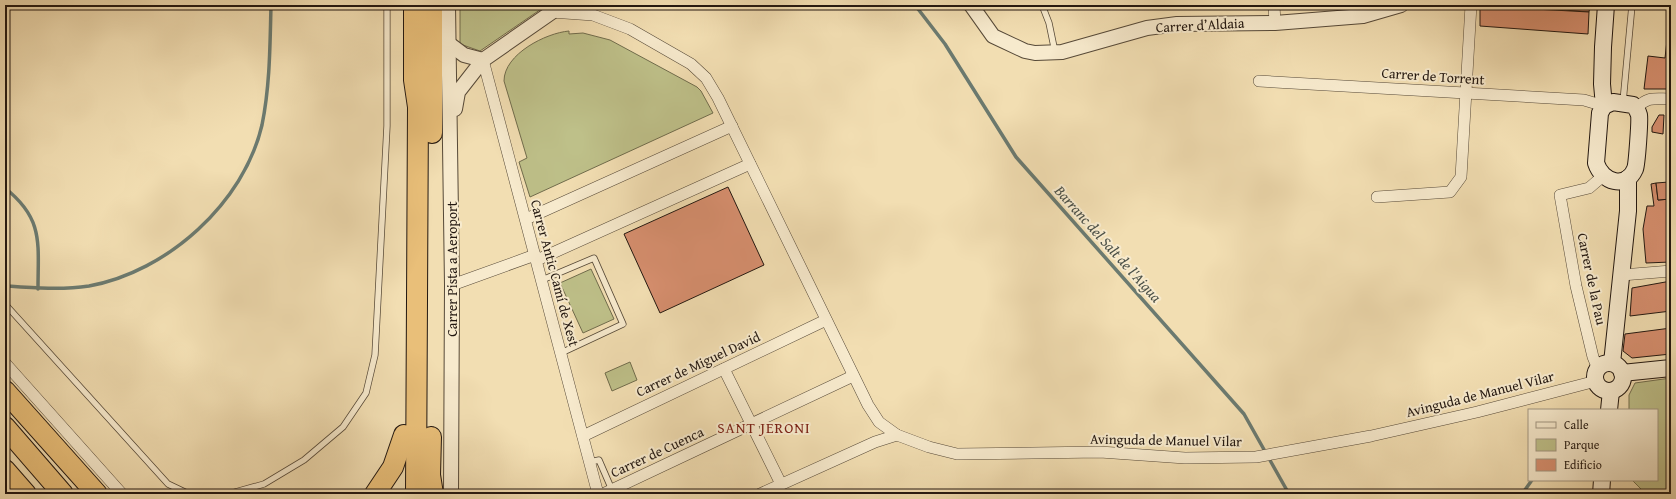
<svg xmlns="http://www.w3.org/2000/svg" width="1676" height="499" viewBox="0 0 1676 499" font-family="'Gentium Book Plus',serif">
<rect width="100%" height="100%" fill="#f2deb2"/>
<filter id="stains"><feTurbulence type="fractalNoise" baseFrequency=".005" numOctaves="4"/><feColorMatrix values="0 0 0 0 .2 0 0 0 0 .09 0 0 0 0 .02 0 0 0 .5 -.17"/></filter>
<radialGradient id="worn" r=".72"><stop offset=".6" stop-color="#630" stop-opacity="0"/><stop offset="1" stop-color="#630" stop-opacity=".3"/></radialGradient>
<g fill="#bec089" stroke="#706c4c">
<path d="M460,5h87l-67,46 -20,-7z"/>
<path d="M569,31v3l14,-1 27,7 87,47 4,4 12,22 -183,84 -11,-35 8,-4 -23,-77c0,-27 42,-48 65,-50z"/>
<path d="M591,269l23,50 -31,14 -23,-50z"/>
<path d="M630,362l7,18 -25,11 -7,-18z"/>
<path d="M1671,378v114l-8,2h-17l-14,-14h25v-70h-28v-15l6,-12z"/>
</g>
<g fill="none" stroke-linecap="round" stroke-linejoin="round">
<g stroke="#6b7a70" stroke-width="3.5">
<path d="M915,5l30,39 71,113 228,257 45,80"/>
<path d="M5,188c39,31 33,55 33,101"/>
<path d="M5,279l3,7c27,2 54,4 81,0 78,-14 155,-83 173,-161 8,-39 8,-80 9,-120"/>
<path d="M1522,494l10,-14"/>
</g>
</g>
<g fill="#d78f6f" stroke="#221710">
<path d="M1538,5h52l-1,7 -51,-4z"/>
<path d="M1671,5v84h-27l4,-33 17,2z"/>
<path d="M1480,6l109,6 -1,22 -108,-8z"/>
<path d="M1659,115h5l-1,19 -11,-2v-5z"/>
<path d="M1669,182h2v80l-25,1 -3,-34 4,-23h7l-3,-22 5,-1 2,17 13,-1z"/>
<path d="M1669,182l2,17 -13,1 -2,-17z"/>
<path d="M728,187l36,78 -104,48 -36,-79z"/>
<path d="M1671,281v30l-41,5 2,-28z"/>
<path d="M1671,328v26l-39,4 -9,-7 2,-17z"/>
</g>
<g fill="none" stroke-linecap="round" stroke-linejoin="round">
<g stroke="#564938" stroke-width="7">
<g id="service">
<path d="M1042,5l7,18 6,29"/>
<path d="M1623,102l9,-97"/>
<path d="M542,280l52,-22 29,66 -62,29"/>
<path d="M5,304l163,180 21,10"/>
<path d="M590,462l9,-2 13,30"/>
<path d="M228,494l36,-10 40,-24 39,-33 23,-34 9,-38 12,-229v-121"/>
</g>
</g>
<g stroke="#564938" stroke-width="12">
<g id="minor">
<path d="M1274,5l1,18"/>
<path d="M551,12l42,3 37,14 61,35 15,14 12,20 150,307 11,17 18,13 32,12 28,7 143,-2 85,6 71,-1 115,-21 106,-24 119,-31"/>
<path d="M483,60l115,434"/>
<path d="M1259,81l325,19 20,6"/>
<path d="M1637,108c11,-12 18,-9 34,-9"/>
<path d="M1377,197l73,-5 11,-15 10,-172"/>
<path d="M526,219l206,-93"/>
<path d="M537,260l213,-96"/>
<path d="M1622,275l49,-4"/>
<path d="M452,285l83,-30"/>
<path d="M5,363l117,131"/>
<path d="M724,369l57,115"/>
<path d="M1598,369l-5,-12 -17,-71 -16,-91 29,-7 14,-12"/>
<path d="M583,436l243,-116"/>
<path d="M603,494l250,-118"/>
<path d="M760,494l115,-52 22,-7"/>
</g>
</g>
<g stroke="#564938" stroke-width="16">
<g id="tertiary">
<path d="M448,5l4,280 -1,209"/>
<path d="M971,5l22,31 32,15 10,2 27,-1 85,-24 30,-4 98,-1 88,-7 38,-11"/>
<path d="M448,43l16,12 19,5"/>
<path d="M455,109l3,-17 25,-32 79,-55"/>
</g>
</g>
<g stroke="#221710" stroke-width="18">
<g id="secondary">
<path d="M1604,106l9,-4 20,3c3,3 5,6 6,10 1,5 -2,49 -4,54 -9,21 -33,13 -39,-6l4,-50 4,-7 -2,-22 1,-37 3,-42"/>
<path d="M1612,363l16,-152v-33"/>
<circle cx="1609" cy="377" r="14"/>
<path d="M1622,373l49,-5"/>
<path d="M1609,410l2,-19"/>
<path d="M1601,494l1,-14"/>
</g>
</g>
<g stroke="#221710" stroke-width="22">
<g id="motorway">
<path d="M414,5v75l4,27 -2,387"/>
<path d="M432,133v-128"/>
<path d="M5,391l92,103"/>
<path d="M5,427l58,67"/>
<path d="M431,437l-1,38 3,19"/>
<path d="M5,470l21,24"/>
<path d="M375,494l18,-27 11,-32"/>
</g>
</g>
<use href="#service" stroke="#f7eacd" stroke-width="5.5"/>
<use href="#minor" stroke="#f7eacd" stroke-width="11"/>
<use href="#tertiary" stroke="#f7eacd" stroke-width="14"/>
<use href="#secondary" stroke="#f7eacd" stroke-width="16"/>
<use href="#motorway" stroke="#e9bf79" stroke-width="20"/>
</g>
<g text-anchor="middle" stroke-width="4" stroke-linejoin="round" paint-order="stroke">
<g font-size="14" fill="#221710" stroke="#f7eacd">
<text transform="translate(1200 25) rotate(-3)" y="5">Carrer d’Aldaia</text>
<text transform="translate(1433 76) rotate(4)" y="5">Carrer de Torrent</text>
<text transform="translate(452 269) rotate(-90)" y="5">Carrer Pista a Aeroport</text>
<text transform="translate(555 273) rotate(75)" y="5">Carrer Antic Camí de Xest</text>
<text transform="translate(1592 279) rotate(78)" y="5">Carrer de la Pau</text>
<text transform="translate(698 364) rotate(-25)" y="5">Carrer de Miguel David</text>
<text transform="translate(1480 394) rotate(-14)" y="5">Avinguda de Manuel Vilar</text>
<text transform="translate(1166 440) rotate(1)" y="5">Avinguda de Manuel Vilar</text>
<text transform="translate(657 452) rotate(-25)" y="5">Carrer de Cuenca</text>
</g>
<g font-size="15" font-style="italic" fill="#4c5148" stroke="#f7eacd">
<text transform="translate(1108 244) rotate(48)" y="5">Barranc del Salt de l'Aigua</text>
</g>
<g font-size="15" letter-spacing="1" fill="#7a1f14" stroke="#f7eacd">
<text x="764" y="433">SANT JERONI</text>
</g>
</g>
<rect width="1676" height="499" fill="none" stroke="#f2deb2" stroke-width="20"/>
<rect x="6" y="6" width="1664" height="487" fill="none" stroke="#221710" stroke-width="2"/>
<rect x="10" y="10" width="1656" height="479" fill="none" stroke="#221710"/>
<rect x="1528" y="409" width="130" height="72" fill="#f7eacd" stroke="#a29681"/>
<rect x="1536" y="422" width="20" height="6" fill="#f7eacd" stroke="#a29681"/>
<text x="1564" y="429" font-size="12" fill="#221710">Calle</text>
<rect x="1536" y="439" width="20" height="12" fill="#bec089" stroke="#a29681"/>
<text x="1564" y="449" font-size="12" fill="#221710">Parque</text>
<rect x="1536" y="459" width="20" height="12" fill="#d78f6f" stroke="#a29681"/>
<text x="1564" y="469" font-size="12" fill="#221710">Edificio</text>
<rect width="100%" height="100%" filter="url(#stains)"/>
<rect width="100%" height="100%" fill="url(#worn)"/>
</svg>
